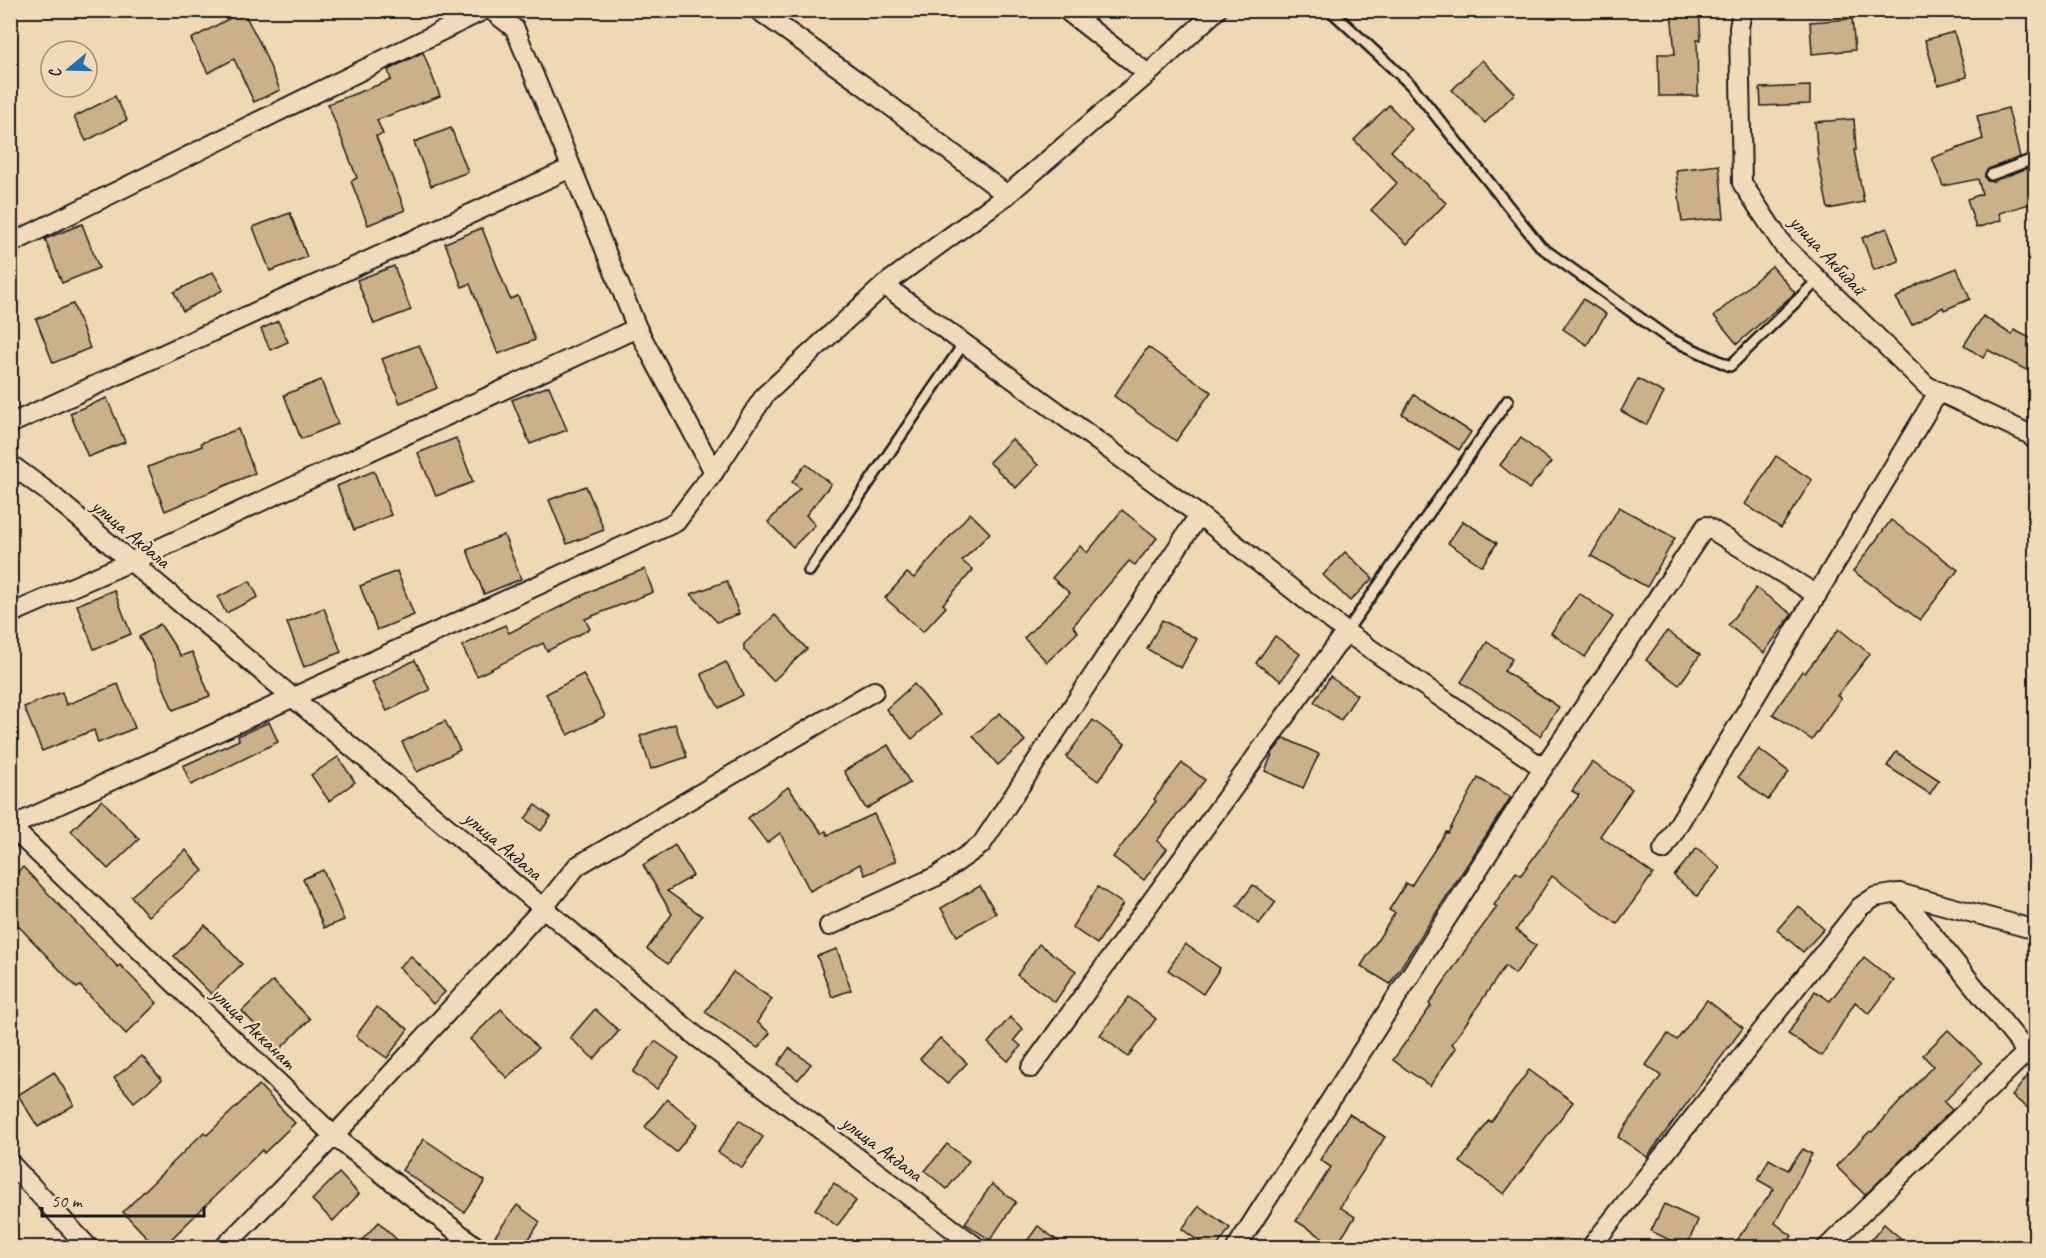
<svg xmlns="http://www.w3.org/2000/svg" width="2046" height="1258" viewBox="0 0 2046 1258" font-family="Caveat,sans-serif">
<rect width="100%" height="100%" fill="#f0d8b4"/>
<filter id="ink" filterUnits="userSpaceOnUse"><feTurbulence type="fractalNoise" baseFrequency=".0167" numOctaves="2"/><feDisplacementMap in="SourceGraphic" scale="12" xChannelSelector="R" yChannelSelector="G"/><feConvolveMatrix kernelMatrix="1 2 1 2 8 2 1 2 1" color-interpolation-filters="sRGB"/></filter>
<g filter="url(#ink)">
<g fill="#cbb08a" stroke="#1c1c1c" stroke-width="1.5">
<path d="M1671,10h28l2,30h-4l1,56h-39l-1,-42h17z"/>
<path d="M243,11l18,34 19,45 -26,12 -20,-43 -26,14 -17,-34z"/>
<path d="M1852,19l3,31 -43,4 -2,-32z"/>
<path d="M1954,32l13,45 -29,8 -13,-45z"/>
<path d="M423,52l17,44 -63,24 6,14 -7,2 29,74 -37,15 -17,-44 6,-3 -29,-74 63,-24 -3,-10z"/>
<path d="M1482,60l33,33 -30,30 -33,-33z"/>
<path d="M1810,86v18l-49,2 -1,-18z"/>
<path d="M115,96l12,24 -41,21 -12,-24z"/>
<path d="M1389,105l23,24 -21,22 55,52 -39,41 -36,-34 26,-27 -43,-43z"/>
<path d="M2008,108l12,49 -32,12 -3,8 2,4h6l43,-16v37l-37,11 2,7 -25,8 -9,-29 15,-5 -4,-15 -35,7 -11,-28 51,-19 -6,-23z"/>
<path d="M1854,119l2,31h-2l10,52 -36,7 -10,-50 -3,-37z"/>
<path d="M451,128l17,44 -37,14 -17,-44z"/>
<path d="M1719,165l5,53 -42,4 -6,-52z"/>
<path d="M290,213l17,44 -37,14 -17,-44z"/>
<path d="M82,224l17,44 -37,15 -17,-44z"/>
<path d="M482,228l28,71 8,-3 17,44 -37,14 -28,-70 -8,3 -17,-44z"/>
<path d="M1887,228l12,33 -25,9 -12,-32z"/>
<path d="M394,266l17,44 -37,14 -17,-44z"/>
<path d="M1772,266l23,27 -58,51 -23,-28z"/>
<path d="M1957,268l13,31 -26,11 -1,-3 -31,18 -16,-27 22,-14z"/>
<path d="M213,272l10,18 -40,21 -9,-19z"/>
<path d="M1583,299l23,15 -19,31 -24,-16z"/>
<path d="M73,304l17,44 -37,15 -17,-44z"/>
<path d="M1983,316l29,19 2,-5 22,11v34l-48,-25 -5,8 -19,-13z"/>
<path d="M278,321l10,21 -18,8 -9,-21z"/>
<path d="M419,345l18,43 -37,15 -18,-44z"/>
<path d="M1148,347l63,45 -35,49 -62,-45z"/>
<path d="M1638,379l26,14 -18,32 -25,-14z"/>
<path d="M321,380l17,44 -37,15 -17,-44z"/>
<path d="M549,386l18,44 -37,14 -18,-44z"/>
<path d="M1414,395l57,37 -12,18 -57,-36z"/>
<path d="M107,398l18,44 -37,15 -18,-44z"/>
<path d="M238,429l17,44 -90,38 -17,-44 54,-21 -1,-3z"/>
<path d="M456,438l17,44 -37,14 -18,-43z"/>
<path d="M1521,438l30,24 -22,27 -29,-24z"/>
<path d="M1012,439l26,26 -22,23 -27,-26z"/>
<path d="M1776,456l36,24 -31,48 -36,-24z"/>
<path d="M806,464l25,20 -25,31 9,10 -22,22 -25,-25 32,-34 -8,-6z"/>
<path d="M374,471l17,44 -37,15 -17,-44z"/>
<path d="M586,486l18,44 -37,14 -18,-44z"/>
<path d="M1619,507l56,31 -28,49 -56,-31z"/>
<path d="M1122,510l35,28 -22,27 -6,-4 -56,65 5,6 -31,30 -23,-24 46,-45 -18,-15 28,-32 7,7z"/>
<path d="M970,513l20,20 -28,28 11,9 -30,34 3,3 -23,25 -38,-34 22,-25 7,5z"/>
<path d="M1891,520l67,50 -38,50 -67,-49z"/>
<path d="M1463,521l34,22 -15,23 -34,-23z"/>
<path d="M504,535l17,44 -37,15 -17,-44z"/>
<path d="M1345,552l28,26 -23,23 -27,-26z"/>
<path d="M645,569l8,23 -68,27 5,10 -43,22 -4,-8 -66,33 -15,-30 43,-21 4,8 96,-49z"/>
<path d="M397,571l17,44 -37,15 -17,-44z"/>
<path d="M250,581l8,16 -32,16 -8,-16z"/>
<path d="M727,581l12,33 -22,8 -26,-28z"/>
<path d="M1756,588l36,26 -28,39 -36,-28z"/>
<path d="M114,590l17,44 -37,15 -17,-44z"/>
<path d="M1579,593l34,24 -28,40 -34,-24z"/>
<path d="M324,608l17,44 -37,15 -17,-44z"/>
<path d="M775,615l32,34 -34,32 -29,-31v-6z"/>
<path d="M1162,620l35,19 -16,29 -34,-19z"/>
<path d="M160,624l21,32 11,-4 18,44 -37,14 -21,-51 -13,-22z"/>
<path d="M1839,629l31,25 -33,42 4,2 -29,42 -39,-26 29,-43 3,2z"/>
<path d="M1667,631l33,24 -21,30 -33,-25z"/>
<path d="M1275,636l25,18 -19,27 -25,-18z"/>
<path d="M1487,642l25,17 -8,12 55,36 -19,29 -79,-54z"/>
<path d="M415,660l15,30 -43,21 -15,-29z"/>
<path d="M726,662l17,33 -24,13 -18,-34z"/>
<path d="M583,674l22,42 -37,19 -22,-41z"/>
<path d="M1330,677l27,18 -16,25 -27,-18z"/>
<path d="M118,684l17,44 -37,15 -4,-13 -52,21 -18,-44 38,-15 4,13z"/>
<path d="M914,684l26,31 -28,24 -26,-30z"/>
<path d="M1000,713l25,28 -27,24 -25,-29z"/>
<path d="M1093,720l32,24 -27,37 -32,-24z"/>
<path d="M445,721l15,29 -43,22 -15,-30z"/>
<path d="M269,722l9,20 -87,43 -8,-19 56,-26 -1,-4z"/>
<path d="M675,724l12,33 -36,12 -11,-33z"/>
<path d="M1284,738l35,16 -16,34 -38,-17 8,-19z"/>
<path d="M888,745l22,38 -44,26 -22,-38z"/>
<path d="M1759,749l30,23 -21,28 -30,-23z"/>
<path d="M1896,752l43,28 -9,14 -43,-28z"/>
<path d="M338,757l17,25 -26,19 -18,-26z"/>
<path d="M1592,762l40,27 -32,47 53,38 -36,50 -65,-48 -36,54 20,16 -21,28 -10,-8 -53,78 4,4 -26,38 -37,-26 38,-54 -2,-2 42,-62 26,-35 -3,-2 22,-33 5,3 58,-80 -7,-4z"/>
<path d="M1182,763l23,17 -48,61 10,8 -23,31 -31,-23 43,-56 -2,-2z"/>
<path d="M1478,778l33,19 -121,187 -29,-18 34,-53 -6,-3 17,-27 5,3 35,-54 2,1z"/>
<path d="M788,787l34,46 4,-2 2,4 46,-21 22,47 -31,14 -5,-11 -50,27 -30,-58 -13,10 -19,-25z"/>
<path d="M102,800l37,39 -31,30 -37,-38z"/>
<path d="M535,805l16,12 -10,14 -16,-12z"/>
<path d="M675,845l18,31 -26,15 35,25 -34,48 -21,-15 25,-35 -29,-49z"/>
<path d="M1697,848l23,20 -23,28 -23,-20z"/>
<path d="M186,850l17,21 -55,45 -17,-20z"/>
<path d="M23,867l95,100 2,-2 37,38 -31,31 -46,-48 -3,2 -67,-71v-38z"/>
<path d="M323,870l21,50 -20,8 -21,-49z"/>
<path d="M1253,885l23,17 -17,22 -22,-18z"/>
<path d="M980,886l16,27 -39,23 -16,-28z"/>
<path d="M1098,887l25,17 -26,40 -25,-17z"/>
<path d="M1798,906l26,23 -21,23 -26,-22z"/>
<path d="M205,925l37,39 -31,30 -37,-38z"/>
<path d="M1039,944l37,27 -21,31 -38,-27z"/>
<path d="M1185,944l35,24 -17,26 -35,-24z"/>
<path d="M837,949l14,41 -19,7 -15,-41z"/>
<path d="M411,956l34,36 -12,12 -34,-37z"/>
<path d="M1864,957l30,24 -25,33 -14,-12 -33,54 -34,-22 27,-43 15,10z"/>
<path d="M733,972l39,27 -15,23 13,11 -12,15 -53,-36z"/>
<path d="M273,981l37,38 -31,31 -37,-39z"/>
<path d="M1129,997l27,22 -28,38 -28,-22z"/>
<path d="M1707,1000l36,28 -96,129 -29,-20 43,-61 -15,-11 22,-31 9,6z"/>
<path d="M377,1007l31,22 -21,29 -31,-22z"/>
<path d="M501,1009l37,39 -31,30 -37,-39z"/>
<path d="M595,1009l24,22 -25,28 -24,-21z"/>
<path d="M1010,1017l13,12 -9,11 7,6 -13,15 -20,-18z"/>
<path d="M1948,1030l34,33 -38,39 8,8 -87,85 -29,-29 34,-35 2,1 61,-66 -10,-11z"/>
<path d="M940,1038l27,25 -20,21 -27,-25z"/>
<path d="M655,1041l24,17 -22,31 -24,-17z"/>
<path d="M789,1048l22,16 -13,16 -20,-16z"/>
<path d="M142,1056l20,24 -28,22 -20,-24z"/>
<path d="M2036,1065v49l-24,-18z"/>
<path d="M1529,1070l44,32 -69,92 -44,-32 29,-42 2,2z"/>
<path d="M54,1072l20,33 -36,22 -20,-32z"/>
<path d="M259,1085l36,38 -31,30 -2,-3 -100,98h-5l-34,-36 81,-80 3,3z"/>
<path d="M667,1099l31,25 -22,28 -31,-25z"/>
<path d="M1349,1114l36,23 -45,70 15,10 -19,29 -40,-25 35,-54 -11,-7z"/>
<path d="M739,1120l24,17 -21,31 -24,-16z"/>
<path d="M424,1139l61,42 -21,31 -62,-42z"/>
<path d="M947,1144l22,17 -22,28 -22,-18z"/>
<path d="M1803,1149l9,5 -37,69 17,13 -8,12h-53l43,-59 -16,-9 11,-21 19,11z"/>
<path d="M339,1173l20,21 -26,27 -21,-21z"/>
<path d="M834,1183l22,18 -19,25 -22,-17z"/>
<path d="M992,1184l24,18 -26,38 -25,-17z"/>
<path d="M1664,1204l34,16 -12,28 -35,-17z"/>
<path d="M517,1205l23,17 -17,26h-12l-16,-12z"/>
<path d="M1199,1206l31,22 -14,20h-8l-26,-19z"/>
<path d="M379,1222l26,26h-51z"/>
<path d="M1884,1224l28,24h-47z"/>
<path d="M1038,1226l29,22h-45z"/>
</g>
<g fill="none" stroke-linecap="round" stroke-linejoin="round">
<g stroke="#1c1c1c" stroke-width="14">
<g id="lane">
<path d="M1330,10l82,76 129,161 127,91 62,28 88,-86"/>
<path d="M1991,175l45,-17"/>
<path d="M809,571l155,-228"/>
<path d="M1346,632l162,-232"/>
</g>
</g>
<g stroke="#1c1c1c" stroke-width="22">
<g id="street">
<path d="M491,10l24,19 122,299 77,144"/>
<path d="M758,10l105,75 144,110"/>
<path d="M1066,10l82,64"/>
<path d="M1742,10l-3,18 3,155 41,62 144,141 102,48 7,7"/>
<path d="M10,244l474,-234"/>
<path d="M884,285l315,230 147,117 197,136"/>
<path d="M10,424l561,-256"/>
<path d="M10,464l38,28 649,545 281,211"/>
<path d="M10,614l120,-52 507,-234"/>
<path d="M10,827l666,-305 38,-50 51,-77 119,-110 123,-90 141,-121 69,-64"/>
<path d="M11,827l323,309 144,112"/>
<path d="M1663,850l276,-459"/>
<path d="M1899,893l127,158"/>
<path d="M829,926l108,-50 44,-31 218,-330"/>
<path d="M1031,1068l315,-436"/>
<path d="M10,1163l79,85"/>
<path d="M223,1248l111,-112 209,-228 34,-42 297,-175"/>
<path d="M1236,1248l307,-480 163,-242 111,69"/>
<path d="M1590,1248l270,-341 15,-10 24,-4 137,37"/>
<path d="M1826,1248l210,-205"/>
</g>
</g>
<use href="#lane" stroke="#f0dab9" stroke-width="9"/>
<use href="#street" stroke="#f0dab9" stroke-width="18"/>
</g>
</g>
<g text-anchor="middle" stroke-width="5" stroke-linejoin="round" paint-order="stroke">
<g font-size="21" fill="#1c1c1c" stroke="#f0dab9">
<text transform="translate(1828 255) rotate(47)" y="7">улица Акбидай</text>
<text transform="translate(131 533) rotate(40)" y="7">улица Акдала</text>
<text transform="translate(503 845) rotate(40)" y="7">улица Акдала</text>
<text transform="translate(254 1028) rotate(44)" y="7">улица Акканат</text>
<text transform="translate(882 1148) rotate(37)" y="7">улица Акдала</text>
</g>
</g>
<rect width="2046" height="1258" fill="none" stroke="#f0dab9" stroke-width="36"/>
<rect x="18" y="18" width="2010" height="1222" fill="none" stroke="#1c1c1c" stroke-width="2" filter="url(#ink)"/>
<g transform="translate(69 69) rotate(251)"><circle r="28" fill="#f0dab9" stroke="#9b8e7a" stroke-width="1.5"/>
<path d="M0-4.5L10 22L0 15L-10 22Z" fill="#1f6fb2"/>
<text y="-9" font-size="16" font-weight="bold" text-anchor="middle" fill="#1c1c1c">С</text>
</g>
<path d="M42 1207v9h162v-9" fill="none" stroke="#1c1c1c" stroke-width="3"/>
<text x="51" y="1207" font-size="18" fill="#1c1c1c" stroke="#f0dab9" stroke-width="4.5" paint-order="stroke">50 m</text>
</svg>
